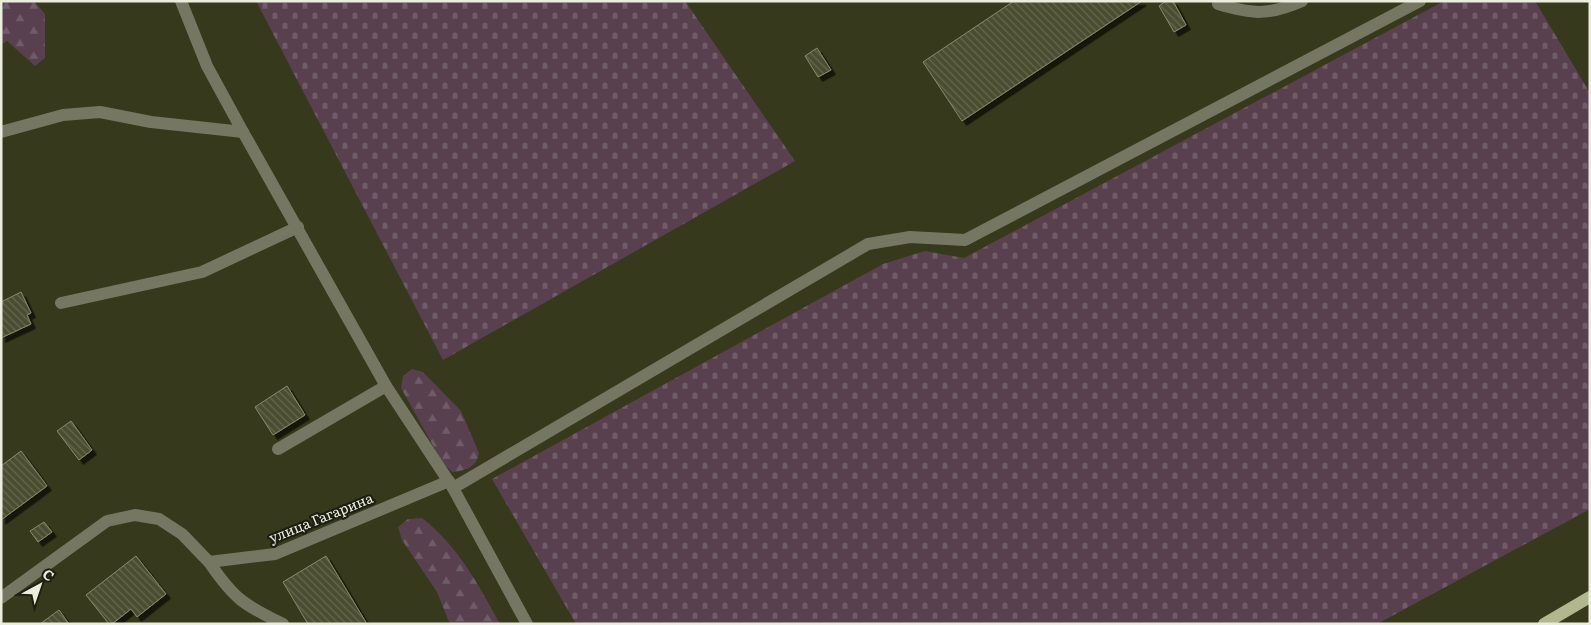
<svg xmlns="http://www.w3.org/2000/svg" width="1591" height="625" viewBox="0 0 1591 625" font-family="Literata,serif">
<defs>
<pattern id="forest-firs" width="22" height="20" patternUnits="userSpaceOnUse" patternTransform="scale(1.25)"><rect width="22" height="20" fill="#58404f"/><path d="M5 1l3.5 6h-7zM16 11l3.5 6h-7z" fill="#705c68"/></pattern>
<pattern id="cemetery-stones" width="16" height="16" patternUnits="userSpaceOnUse" patternTransform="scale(1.25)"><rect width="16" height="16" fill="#58404f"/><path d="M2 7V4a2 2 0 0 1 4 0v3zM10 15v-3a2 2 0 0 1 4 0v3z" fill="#705c68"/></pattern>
<pattern id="building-back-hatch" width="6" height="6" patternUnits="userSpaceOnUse" patternTransform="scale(1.25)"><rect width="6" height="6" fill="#4b4e30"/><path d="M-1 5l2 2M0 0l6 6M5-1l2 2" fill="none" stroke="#65684e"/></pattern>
<filter id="shadow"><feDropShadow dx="4.5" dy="4.5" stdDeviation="0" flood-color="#0009"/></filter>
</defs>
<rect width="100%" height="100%" fill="#36391b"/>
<g fill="url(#forest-firs)">
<path d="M1,1h33l11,13v44l-10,8 -28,-25 -6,4z"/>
<path d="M412,369l11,3 38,39 18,42c-2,14 -14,18 -27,19l-10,-10 -41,-74 2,-12z"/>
<path d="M422,518c36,28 56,66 78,106h-50l-13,-32 -35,-52 -4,-13 10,-8z"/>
</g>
<g fill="url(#cemetery-stones)">
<path d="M256,1h429l110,160 -352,199z"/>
<path d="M1444,1h91l55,92v416l-213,115h-801l-84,-145 391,-215 42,-13 39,7z"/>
</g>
<g fill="url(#building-back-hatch)" stroke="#878b6b" filter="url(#shadow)">
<path d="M1014,1h128l-180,120 -39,-59z"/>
<path d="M1166,1h7l13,24 -12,7 -15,-26z"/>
<path d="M817,48l14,22 -13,7 -13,-21z"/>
<path d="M21,292l10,21 -4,2 4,9 -30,14v-36z"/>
<path d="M287,386l18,29 -32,20 -18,-28z"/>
<path d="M71,421l21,29 -13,10 -22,-29z"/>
<path d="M21,451l26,35 -46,34v-54z"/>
<path d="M44,522l8,10 -14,10 -8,-11z"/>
<path d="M136,556l30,38 -29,23 -6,-8 -19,15h-3l-23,-29z"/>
<path d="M326,556l41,68h-59l-25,-42z"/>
<path d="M59,610l10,14h-29z"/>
</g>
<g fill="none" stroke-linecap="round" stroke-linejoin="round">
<g stroke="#757763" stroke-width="12">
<path d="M181,1l26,65 36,66 143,254 67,102 74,136"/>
<path d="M1218,4c34,10 50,12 84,-3"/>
<path d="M1,132l62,-17 37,-3 51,10 92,10"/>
<path d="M61,303l141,-31 96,-45"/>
<path d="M278,449l108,-63"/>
<path d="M453,488l415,-244 42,-7 55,3 455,-239"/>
<path d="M209,562c25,37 35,43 74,62"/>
<path d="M1,598l106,-77 28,-6 24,4 23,15 27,28 66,-8 174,-73"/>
</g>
<path stroke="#b2b78e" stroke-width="12" d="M1544,624l46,-27"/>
</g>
<g text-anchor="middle" stroke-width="4.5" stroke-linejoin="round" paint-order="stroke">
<g font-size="14" fill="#eceedd" stroke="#1d1f12">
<text transform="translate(321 518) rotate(-22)" y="5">улица Гагарина</text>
</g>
</g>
<rect width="1591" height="625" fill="none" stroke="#eceedd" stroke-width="5"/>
<g transform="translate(40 585) rotate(40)" stroke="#1d1f12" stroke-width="4" paint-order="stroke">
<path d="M0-4L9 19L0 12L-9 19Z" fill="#eceedd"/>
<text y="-8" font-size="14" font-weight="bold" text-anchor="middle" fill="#eceedd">С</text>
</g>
</svg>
